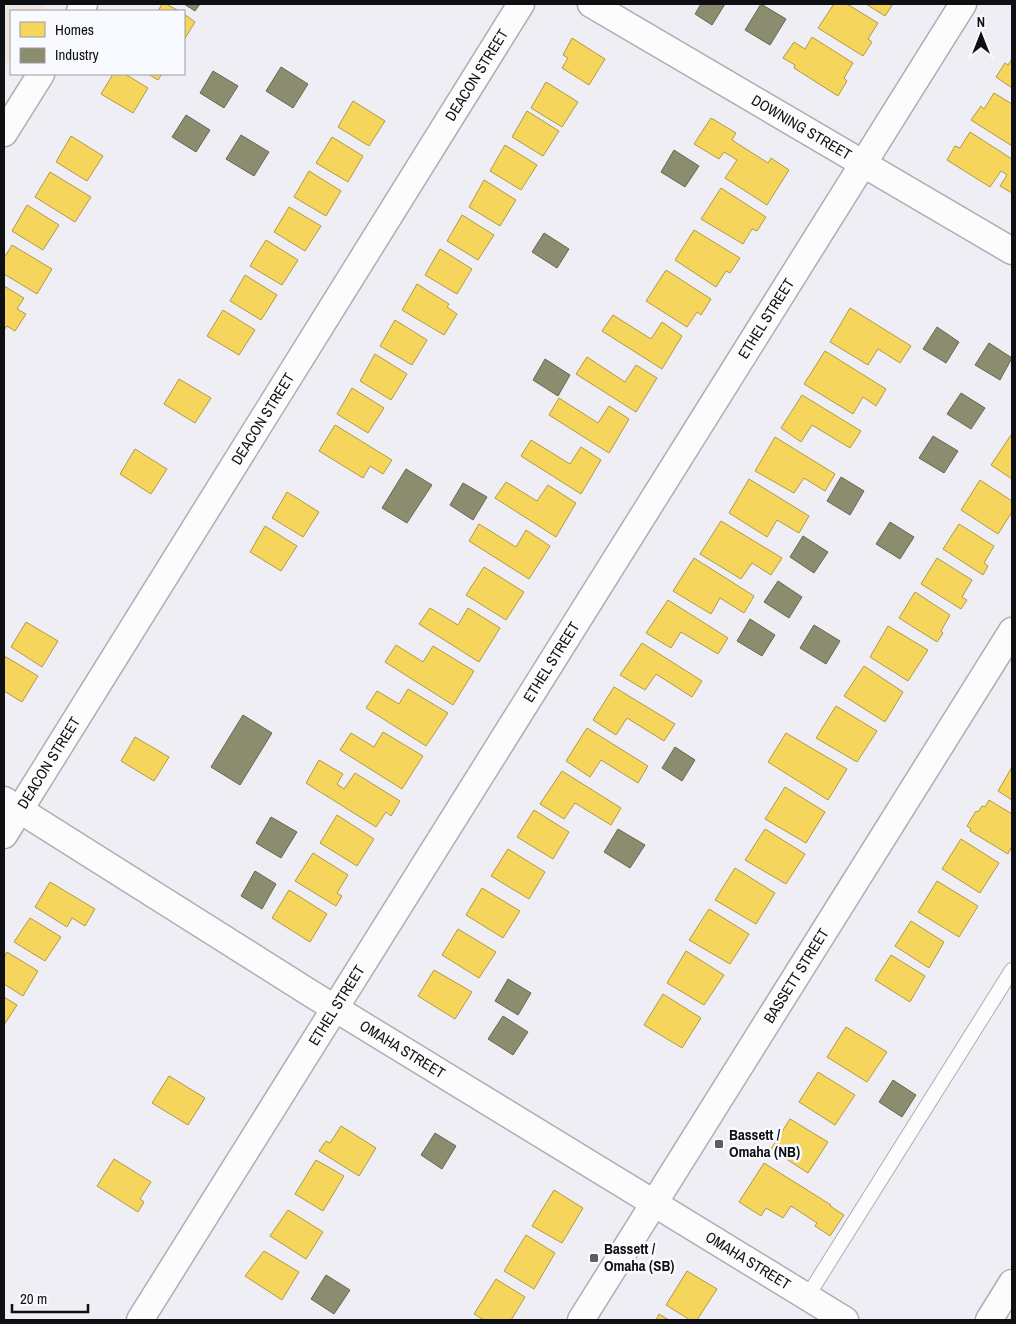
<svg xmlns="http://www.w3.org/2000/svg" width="1016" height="1324" viewBox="0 0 1016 1324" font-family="'Archivo Narrow',sans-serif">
<rect width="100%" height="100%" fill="#eeeef4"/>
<path fill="#f0e6e0" d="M4,4h36l4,2 -3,5h-30v46l-7,12z"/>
<g fill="#f6d55c" stroke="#b19a46">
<path d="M162,4h4l13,7h-21z"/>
<path d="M834,4h13l31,19 -10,16 4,3 -9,14 -45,-28z"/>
<path d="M866,4h27l-8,12z"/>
<path d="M184,14l11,8 -11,18z"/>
<path d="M812,37l41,26 -9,15 3,3 -9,15 -44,-28 1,-3 -12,-7 11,-16 11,7z"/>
<path d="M572,38l33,21 -16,26 -27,-17 6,-10 -5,-3z"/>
<path d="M1012,59v29l-16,-11 9,-14 3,2z"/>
<path d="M113,74h12l23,14 -15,25 -32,-19z"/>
<path d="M148,74h14l-4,6z"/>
<path d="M546,82l32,20 -16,25 -31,-19z"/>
<path d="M994,93l18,11v42l-41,-26 10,-14 3,3z"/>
<path d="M353,101l32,20 -16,25 -31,-19z"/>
<path d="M527,111l32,20 -16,25 -31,-19z"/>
<path d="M711,118l25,15 -4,7 36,23 3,-5 18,12 -22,35 -42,-27 12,-18 -13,-8 -5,7 -25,-15z"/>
<path d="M970,132l42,27v34l-12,-7 7,-11 -6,-4 -11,16 -43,-27 8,-14 5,2z"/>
<path d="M71,136l32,20 -16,25 -31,-19z"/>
<path d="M332,137l31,19 -15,26 -32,-19z"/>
<path d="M505,145l32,20 -16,25 -31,-19z"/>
<path d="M309,171l32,20 -15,25 -32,-19z"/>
<path d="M50,172l41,25 -16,25 -40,-25z"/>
<path d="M484,180l32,20 -16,26 -31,-19z"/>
<path d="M721,188l45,29 -9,14 -5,-2 -9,15 -42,-25z"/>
<path d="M27,205l32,20 -16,25 -31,-19z"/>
<path d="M289,207l32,19 -16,25 -31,-19z"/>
<path d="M462,215l32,20 -16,25 -31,-19z"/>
<path d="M694,230l46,28 -10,15 -4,-2 -10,16 -41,-27z"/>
<path d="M266,240l32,20 -16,25 -32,-19z"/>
<path d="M12,245l40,24 -15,25 -33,-20v-16z"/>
<path d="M440,249l32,20 -15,25 -32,-19z"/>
<path d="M666,270l45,29 -10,16 -4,-3 -10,15 -41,-26z"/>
<path d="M245,275l32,20 -16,25 -31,-19z"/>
<path d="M417,284l32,20 -2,3 10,7 -13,21 -42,-25z"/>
<path d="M4,286l20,12 -7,11 9,5 -11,17 -8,-5 -3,4z"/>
<path d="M850,308l61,38 -11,17 -22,-14 -10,16 -38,-23z"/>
<path d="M223,310l32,20 -16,25 -32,-19z"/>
<path d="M613,315l38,24 11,-17 20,14 -20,33 -60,-38z"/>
<path d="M395,320l32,20 -15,25 -32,-19z"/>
<path d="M825,351l61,38 -10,17 -13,-9 -10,17 -49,-30z"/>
<path d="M375,354l32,20 -16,26 -31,-19z"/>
<path d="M587,357l38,25 11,-17 21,13 -21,34 -60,-38z"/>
<path d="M179,379l32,19 -16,25 -31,-19z"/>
<path d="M352,388l32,20 -16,25 -31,-19z"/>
<path d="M802,395l59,36 -11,17 -38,-23 -11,17 -20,-14z"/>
<path d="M559,398l39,25 11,-17 20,13 -20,34 -60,-38z"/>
<path d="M335,425l57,35 -9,14 -13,-8 -7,12 -44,-27z"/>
<path d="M1011,435l1,1v43l-21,-14z"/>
<path d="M775,437l60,37 -10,17 -21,-13 -10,15 -39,-22z"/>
<path d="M531,440l39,24 11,-17 20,13 -20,34 -60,-38z"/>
<path d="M135,449l32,20 -16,25 -31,-20z"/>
<path d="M749,479l60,37 -10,17 -22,-13 -10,17 -38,-24z"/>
<path d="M980,480l32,21v11l-14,22 -37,-24z"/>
<path d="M506,482l31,19 11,-16 28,18 -20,34 -61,-39z"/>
<path d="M287,492l32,20 -16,25 -31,-19z"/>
<path d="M721,521l61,37 -11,17 -19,-12 -11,16 -41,-25z"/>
<path d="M479,524l37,23 10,-17 24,16 -21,33 -60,-38z"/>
<path d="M959,524l35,22 -10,17 4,3 -5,9 -40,-26z"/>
<path d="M265,526l32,20 -16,25 -31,-19z"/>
<path d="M694,558l60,38 -10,17 -24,-15 -9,16 -38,-23z"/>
<path d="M937,558l35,22 -10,17 5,3 -6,9 -40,-25z"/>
<path d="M484,567l40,25 -18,28 -40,-25z"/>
<path d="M915,592l35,23 -9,16 2,2 -6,9 -38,-24z"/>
<path d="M668,600l60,38 -10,16 -37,-22 -10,16 -25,-15z"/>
<path d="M430,608l28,17 10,-17 32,20 -21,34 -60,-38z"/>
<path d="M26,622l32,19 -16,26 -31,-20z"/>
<path d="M888,626l40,24 -20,31 -38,-24z"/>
<path d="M642,643l60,38 -10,16 -36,-23 -11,16 -25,-15z"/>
<path d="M396,645l27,17 10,-16 41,25 -21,34 -68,-43z"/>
<path d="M4,657h2l32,19 -16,26 -18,-11z"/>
<path d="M864,666l39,26 -18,30 -41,-26z"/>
<path d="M614,687l61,37 -11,17 -37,-23 -11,17 -23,-15z"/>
<path d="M408,689l40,24 -22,33 -60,-38 11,-17 22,13z"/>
<path d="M836,706l41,25 -20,31 -41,-24z"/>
<path d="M587,728l61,38 -10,17 -37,-23 -11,17 -24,-16z"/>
<path d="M383,732l40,24 -21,33 -62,-39 11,-17 23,14z"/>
<path d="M786,733l61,36 -19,31 -60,-38z"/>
<path d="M135,737l34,20 -15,24 -33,-20z"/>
<path d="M319,760l24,14 -6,10 7,5 11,-16 45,28 -9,15 -5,-4 -10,15 -70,-44z"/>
<path d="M1012,767v33l-14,-9z"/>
<path d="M562,771l59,37 -10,17 -36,-22 -11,16 -24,-15z"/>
<path d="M785,787l40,25 -19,31 -41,-24z"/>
<path d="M989,800l23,14v32l-4,8 -38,-23 1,-2 -4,-3 9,-15 2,1 4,-6 3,1z"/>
<path d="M534,810l35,22 -16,27 -36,-22z"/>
<path d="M337,815l37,24 -17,27 -37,-23z"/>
<path d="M765,829l40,25 -19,30 -41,-24z"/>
<path d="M961,839l38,24 -19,30 -38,-24z"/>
<path d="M508,849l37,23 -16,27 -38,-23z"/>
<path d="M313,853l35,22 -11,18 5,3 -6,10 -41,-25z"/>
<path d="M735,868l40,25 -19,31 -41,-24z"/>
<path d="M937,881l41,25 -19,31 -41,-25z"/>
<path d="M50,882l45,27 -10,17 -13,-8 -5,9 -32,-20z"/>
<path d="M482,888l38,23 -17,27 -37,-23z"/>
<path d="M289,890l38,24 -17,28 -38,-24z"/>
<path d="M709,909l40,25 -19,30 -41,-24z"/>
<path d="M30,918l31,19 -16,24 -31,-19z"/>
<path d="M911,921l33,21 -15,26 -34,-22z"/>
<path d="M458,929l38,23 -17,26 -37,-23z"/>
<path d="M686,951l38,24 -20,30 -37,-22z"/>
<path d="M7,952l31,19 -15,25 -19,-12v-26z"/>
<path d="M891,955l34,21 -15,26 -35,-22z"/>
<path d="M434,970l38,22 -17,27 -37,-23z"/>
<path d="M663,994l38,24 -19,30 -38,-23z"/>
<path d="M4,997l13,8 -13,20z"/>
<path d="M846,1027l41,25 -20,30 -40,-25z"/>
<path d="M818,1072l37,23 -20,30 -36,-23z"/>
<path d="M169,1076l36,22 -17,27 -36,-22z"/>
<path d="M790,1119l38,23 -20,31 -37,-24z"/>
<path d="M341,1126l35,22 -17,28 -40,-25 7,-10 4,2z"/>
<path d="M114,1159l37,23 -11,17 4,3 -6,10 -41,-26z"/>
<path d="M316,1160l28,16 -21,35 -28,-17z"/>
<path d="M764,1163l67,42 -1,1 14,9 -14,21 -15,-10 2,-3 -26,-17 -8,12 -17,-10 -5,8 -22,-14z"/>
<path d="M554,1190l29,18 -21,35 -30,-17z"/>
<path d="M288,1210l35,22 -17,27 -36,-23z"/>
<path d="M526,1235l29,18 -21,36 -30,-18z"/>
<path d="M264,1251l35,21 -17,28 -37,-24z"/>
<path d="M687,1271l30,18 -20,31h-7l-24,-15z"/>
<path d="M496,1279l29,18 -14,23h-27l-10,-6z"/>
<path d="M659,1314l10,6h-13z"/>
</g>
<g fill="#8c8c6e" stroke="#666753">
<path d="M184,4h16l-5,7z"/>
<path d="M701,4h24l-13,21 -17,-11z"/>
<path d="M761,4l25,15 -16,26 -25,-15z"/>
<path d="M281,67l27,17 -15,24 -27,-17z"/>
<path d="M213,71l25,15 -14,22 -24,-15z"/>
<path d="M186,115l24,15 -14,22 -24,-15z"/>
<path d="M241,135l28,17 -15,24 -28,-17z"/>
<path d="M674,150l25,16 -14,21 -24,-15z"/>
<path d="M544,233l25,16 -12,19 -25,-16z"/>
<path d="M937,327l22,15 -13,21 -23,-14z"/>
<path d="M989,343l23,15 -12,22 -25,-15z"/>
<path d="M545,359l25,16 -12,21 -25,-16z"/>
<path d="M961,393l24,15 -14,21 -24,-15z"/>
<path d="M933,436l25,15 -14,22 -25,-15z"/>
<path d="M406,469l26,16 -25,38 -25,-15z"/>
<path d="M841,477l23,14 -14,24 -23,-14z"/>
<path d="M463,483l24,14 -14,23 -23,-15z"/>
<path d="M890,522l24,15 -14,22 -24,-15z"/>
<path d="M803,536l25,16 -14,21 -24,-16z"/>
<path d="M778,581l24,16 -13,21 -25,-16z"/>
<path d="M750,619l25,16 -13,21 -25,-15z"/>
<path d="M814,625l26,16 -14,23 -26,-16z"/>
<path d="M243,715l29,18 -32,52 -29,-18z"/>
<path d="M675,747l20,13 -13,21 -20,-13z"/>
<path d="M271,817l26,15 -16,26 -25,-15z"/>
<path d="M618,829l27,16 -15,23 -26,-16z"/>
<path d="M255,871l21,13 -14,25 -21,-13z"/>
<path d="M508,979l23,14 -13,22 -23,-14z"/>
<path d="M503,1016l25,16 -15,23 -25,-16z"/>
<path d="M893,1080l23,15 -14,22 -23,-15z"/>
<path d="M435,1133l21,13 -14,23 -21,-14z"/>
<path d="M326,1275l24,15 -16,24 -23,-15z"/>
</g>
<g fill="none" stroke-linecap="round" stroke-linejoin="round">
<g stroke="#aeaeb2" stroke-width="16">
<path id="lane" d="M807,1297l205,-327"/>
</g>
<g stroke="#aeaeb2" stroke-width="29">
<g id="street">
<path id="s1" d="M591,4l421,247"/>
<path d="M80,11l4,-7"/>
<path d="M4,133l37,-59"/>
<path id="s2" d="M4,800l306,193 535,327"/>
<path id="s3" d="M4,835l517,-831"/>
<path id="s4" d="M140,1320l823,-1316"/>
<path id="s5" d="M581,1320l431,-689"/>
<path d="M989,1320l23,-37"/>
</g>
</g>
<use href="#lane" stroke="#fcfcfd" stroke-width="14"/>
<use href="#street" stroke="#fcfcfd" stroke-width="26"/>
</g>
<g fill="#5d5e62" stroke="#f9faff" stroke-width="2">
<rect x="714" y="1139" width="10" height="10" rx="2.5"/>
<rect x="589" y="1253" width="10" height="10" rx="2.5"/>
</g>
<g text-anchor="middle" stroke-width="5" stroke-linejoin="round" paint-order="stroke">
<g font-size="15" fill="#0f1013" stroke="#f9faff">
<text dy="5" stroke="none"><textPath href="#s3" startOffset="895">DEACON STREET</textPath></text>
<text dy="5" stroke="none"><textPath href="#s1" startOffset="244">DOWNING STREET</textPath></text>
<text dy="5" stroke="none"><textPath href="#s4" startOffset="1181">ETHEL STREET</textPath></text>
<text dy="5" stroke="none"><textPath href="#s3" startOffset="490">DEACON STREET</textPath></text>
<text dy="5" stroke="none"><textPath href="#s4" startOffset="776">ETHEL STREET</textPath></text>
<text dy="5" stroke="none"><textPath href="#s3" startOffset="85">DEACON STREET</textPath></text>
<text dy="5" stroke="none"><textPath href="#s5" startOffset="406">BASSETT STREET</textPath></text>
<text dy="5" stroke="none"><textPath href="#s4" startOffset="371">ETHEL STREET</textPath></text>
<text dy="5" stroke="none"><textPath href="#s2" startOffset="470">OMAHA STREET</textPath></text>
<text dy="5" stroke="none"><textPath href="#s2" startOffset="875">OMAHA STREET</textPath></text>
</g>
<g font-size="15" font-weight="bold" fill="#0f1013" stroke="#f9faff" text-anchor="start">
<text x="729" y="1140">Bassett /<tspan x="729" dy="17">Omaha (NB)</tspan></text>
<text x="604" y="1254">Bassett /<tspan x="604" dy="17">Omaha (SB)</tspan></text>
</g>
</g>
<rect width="1016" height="1324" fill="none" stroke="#0f1013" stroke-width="10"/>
<rect x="10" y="10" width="175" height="65" fill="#f9faff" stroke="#9b9ca1"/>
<rect x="20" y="22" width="25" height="15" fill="#f6d55c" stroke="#9b9ca1"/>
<text x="55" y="35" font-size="15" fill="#0f1013">Homes</text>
<rect x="20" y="48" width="25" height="15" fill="#8c8c6e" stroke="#9b9ca1"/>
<text x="55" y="60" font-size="15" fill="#0f1013">Industry</text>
<g transform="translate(981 35)" stroke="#f9faff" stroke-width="4" paint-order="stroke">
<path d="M0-4L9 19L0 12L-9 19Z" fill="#0f1013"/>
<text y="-8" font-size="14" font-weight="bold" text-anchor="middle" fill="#0f1013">N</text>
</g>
<path d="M12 1304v8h76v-8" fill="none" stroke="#0f1013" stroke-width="2.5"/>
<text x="20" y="1304" font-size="15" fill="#0f1013" stroke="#f9faff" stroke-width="4" paint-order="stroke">20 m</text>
</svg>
